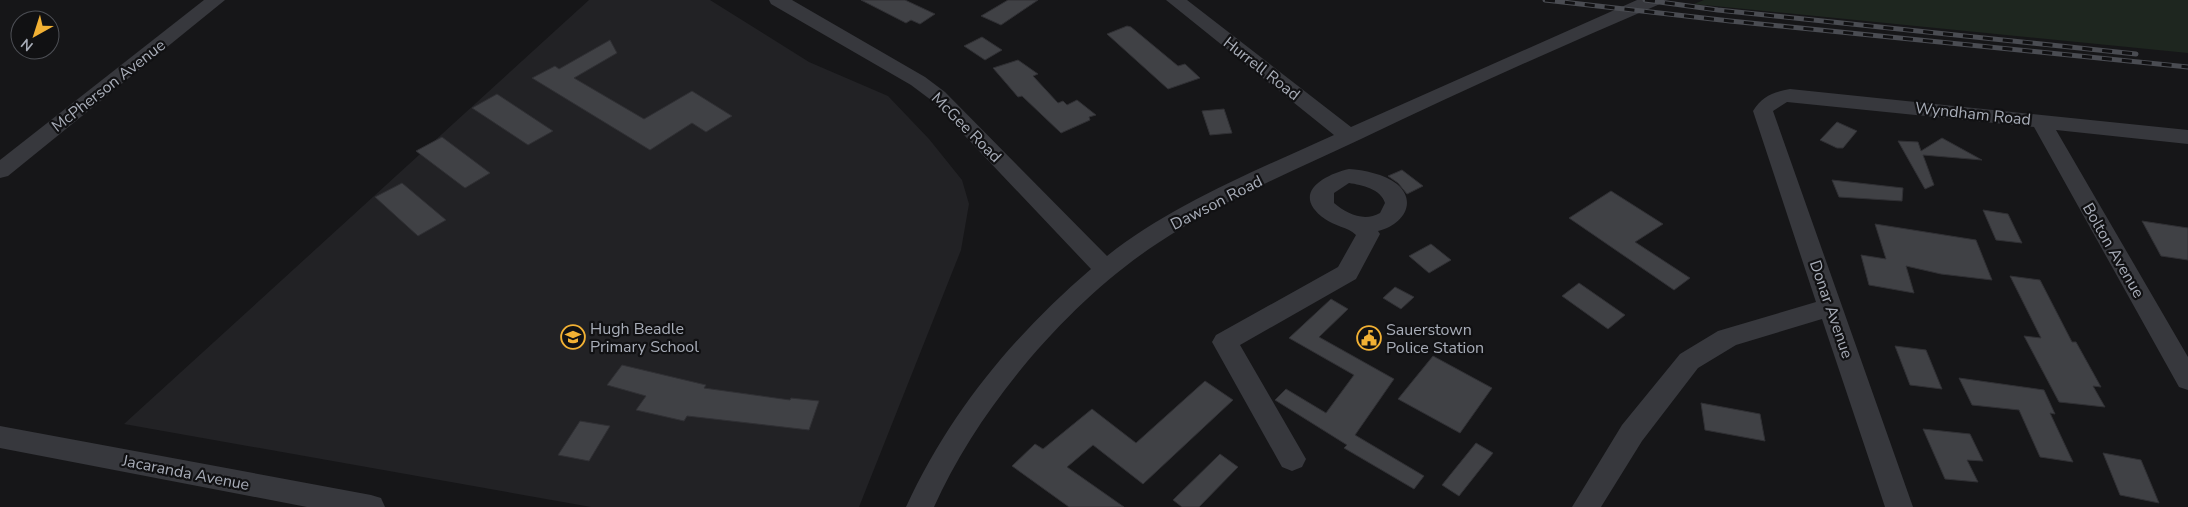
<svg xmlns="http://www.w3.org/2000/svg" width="2188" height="507" viewBox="0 0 2188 507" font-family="'Nunito Sans',sans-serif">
<rect width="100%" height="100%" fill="#161618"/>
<path fill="#222225" d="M589,0h121l99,62 79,34 41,43 33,41 7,24 -8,46 -102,257h-268l-467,-83z"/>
<path fill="#1e261f" d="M1704,0h484v53l-494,-49z"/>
<g fill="#404145" stroke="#303034">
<path d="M861,0h44l30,14 -15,10 -9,-4 -5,3z"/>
<path d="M1008,0h30l-37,25 -20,-9z"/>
<path d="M1127,26l4,1 47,39 7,-2 15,14 -32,11 -61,-55z"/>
<path d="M982,37l20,13 -17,10 -21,-14z"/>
<path d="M610,40l7,13 -43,25 70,41 48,-28 40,25 -26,16 -14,-9 -42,27 -118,-72 23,-12 4,3z"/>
<path d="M1018,60l20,14 -5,2 25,27 5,-2 4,4 10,-5 19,15 -7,2 1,3 -29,13 -39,-37 -4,1 -25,-29z"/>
<path d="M497,94l56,37 -25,14 -56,-37z"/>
<path d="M1224,109l8,24 -22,2 -8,-24z"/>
<path d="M1837,122l20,9 -14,17h-6l-17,-8z"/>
<path d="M442,137l48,36 -25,15 -49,-37z"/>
<path d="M1942,138l40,22 -59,-5 11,30 -9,4 -27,-48 20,1 3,9z"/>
<path d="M1402,170l21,16 -16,8 -9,-11 -10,-7z"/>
<path d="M1832,180l71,8 -1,13 -63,-4z"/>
<path d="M402,183l44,37 -28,16 -43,-39z"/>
<path d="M1611,191l52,33 -28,18 55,36 -16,12 -105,-72z"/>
<path d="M1983,210l25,4 14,29 -26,-3z"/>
<path d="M2142,221l46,7v32l-27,-4z"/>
<path d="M1875,224l101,16 16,40 -51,-6 -35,-8 8,27 -45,-8 -8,-30 25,4z"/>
<path d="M1431,244l20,16 -22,13 -20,-17z"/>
<path d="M2010,276l30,4 32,62h4l25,45 -8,-1 12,21 -46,-5 -35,-66 17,2z"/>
<path d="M1579,283l46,32 -17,14 -46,-33z"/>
<path d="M1395,287l19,10 -13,12 -18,-11z"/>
<path d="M1331,299l17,10 -29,28 75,42 -39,56 69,41 -10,13 -70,-41 3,-3 -72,-45 11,-11 40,24 28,-38 -65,-37z"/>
<path d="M1895,346l31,4 16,39 -32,-4z"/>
<path d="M1433,356l59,32 -32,45 -62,-34z"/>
<path d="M622,365l84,20 -2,3 86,12 1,-2 28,3 -10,29 -122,-14 -3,5 -48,-11 10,-14 -39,-11z"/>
<path d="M1959,378l85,12 11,24 -5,-1 23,49 -33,-5 -21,-47 -47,-5z"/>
<path d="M1205,381l28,19 -90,84 -50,-39 -26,22 57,40h-55l-57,-41 23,-22 8,5 49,-40 44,34z"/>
<path d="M1701,403l59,11 5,27 -60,-11z"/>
<path d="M580,421l30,5 -21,35 -31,-6z"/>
<path d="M1923,429l47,5 13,27 -16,-1 11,22 -33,-3z"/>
<path d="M1476,443l17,10 -34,43 -17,-11z"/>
<path d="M2103,453l38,7 18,43 -39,-8z"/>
<path d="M1220,454l18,13 -39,40h-17l-9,-7z"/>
</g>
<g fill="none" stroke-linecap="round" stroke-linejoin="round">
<g fill="#37383d" fill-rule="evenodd">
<path d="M204,0h21l-217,176 -8,2v-18z"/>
<path d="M769,0h23l133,77 20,15 162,164c64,-51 152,-87 227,-121l-168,-135h21l164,127 286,-127h25l-2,4c-101,43 -201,88 -299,135 -68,32 -140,62 -203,104 -90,59 -180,165 -224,264h-28c44,-95 106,-170 185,-238l-160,-169 -20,-15 -140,-81z"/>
<path d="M1790,89l398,41v14l-132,-14 132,227v33l-9,-3 -145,-260 -247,-25 -14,9 140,396h-28l-63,-188 -86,26 -38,23 -56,73 -41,66h-29l50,-82 58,-71 38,-23 98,-29 -63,-191c9,-15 20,-19 37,-22z"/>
<path d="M1349,169c15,1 35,5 48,15 22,19 4,42 -19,47l2,3 -24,45 -116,66 66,114 -4,8 -10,4 -10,-4 -70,-125 4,-7 122,-68 18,-32c-8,-8 -22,-9 -31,-16 -35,-25 -2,-44 24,-50zM1349,183c13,2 32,6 36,20l-5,10c-16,9 -33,1 -46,-10v-10z"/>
<path d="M0,426l371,69 10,3 4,9h-78l-307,-59z"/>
</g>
<g stroke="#4a4c52" stroke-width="5">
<g id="rail">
<path d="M1545,0l185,21 458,46"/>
<path d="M1645,0l73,10 418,44"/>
</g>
</g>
<use href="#rail" stroke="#111113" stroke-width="3" stroke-dasharray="10" stroke-linecap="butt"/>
</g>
<defs>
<g id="school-ring" transform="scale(1.25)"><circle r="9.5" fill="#111113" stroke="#f2b134" stroke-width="1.5"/><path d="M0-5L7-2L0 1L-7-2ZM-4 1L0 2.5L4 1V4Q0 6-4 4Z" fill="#f2b134"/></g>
<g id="civic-ring" transform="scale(1.25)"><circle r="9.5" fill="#111113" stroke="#f2b134" stroke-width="1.5"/><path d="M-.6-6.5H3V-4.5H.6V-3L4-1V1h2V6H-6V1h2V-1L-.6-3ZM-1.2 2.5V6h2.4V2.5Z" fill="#f2b134"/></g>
</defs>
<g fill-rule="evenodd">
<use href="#school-ring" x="573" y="337"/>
<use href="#civic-ring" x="1369" y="338"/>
</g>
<g text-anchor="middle" stroke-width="4.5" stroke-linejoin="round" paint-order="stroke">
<g font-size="16" fill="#a8adb8" stroke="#111113">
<text transform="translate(1262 68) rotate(38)" y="6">Hurrell Road</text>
<text transform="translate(108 85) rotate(-38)" y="6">McPherson Avenue</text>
<text transform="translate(1973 113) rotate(6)" y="6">Wyndham Road</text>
<text transform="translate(967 127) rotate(45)" y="6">McGee Road</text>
<text transform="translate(1216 202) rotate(-27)" y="6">Dawson Road</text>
<text transform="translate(2114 250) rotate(60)" y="6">Bolton Avenue</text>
<text transform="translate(1832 309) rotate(71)" y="6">Donar Avenue</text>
<text transform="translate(186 472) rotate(11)" y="6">Jacaranda Avenue</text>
</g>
<g font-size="16" fill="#a8adb8" stroke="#111113" text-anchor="start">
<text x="590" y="334">Hugh Beadle<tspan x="590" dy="18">Primary School</tspan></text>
<text x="1386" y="335">Sauerstown<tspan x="1386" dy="18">Police Station</tspan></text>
</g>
</g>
<g transform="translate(35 35) rotate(219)"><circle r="24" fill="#111113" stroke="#4d4f55"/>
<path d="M0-4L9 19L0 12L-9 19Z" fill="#f2b134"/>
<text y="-8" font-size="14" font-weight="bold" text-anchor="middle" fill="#a8adb8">N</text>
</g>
</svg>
